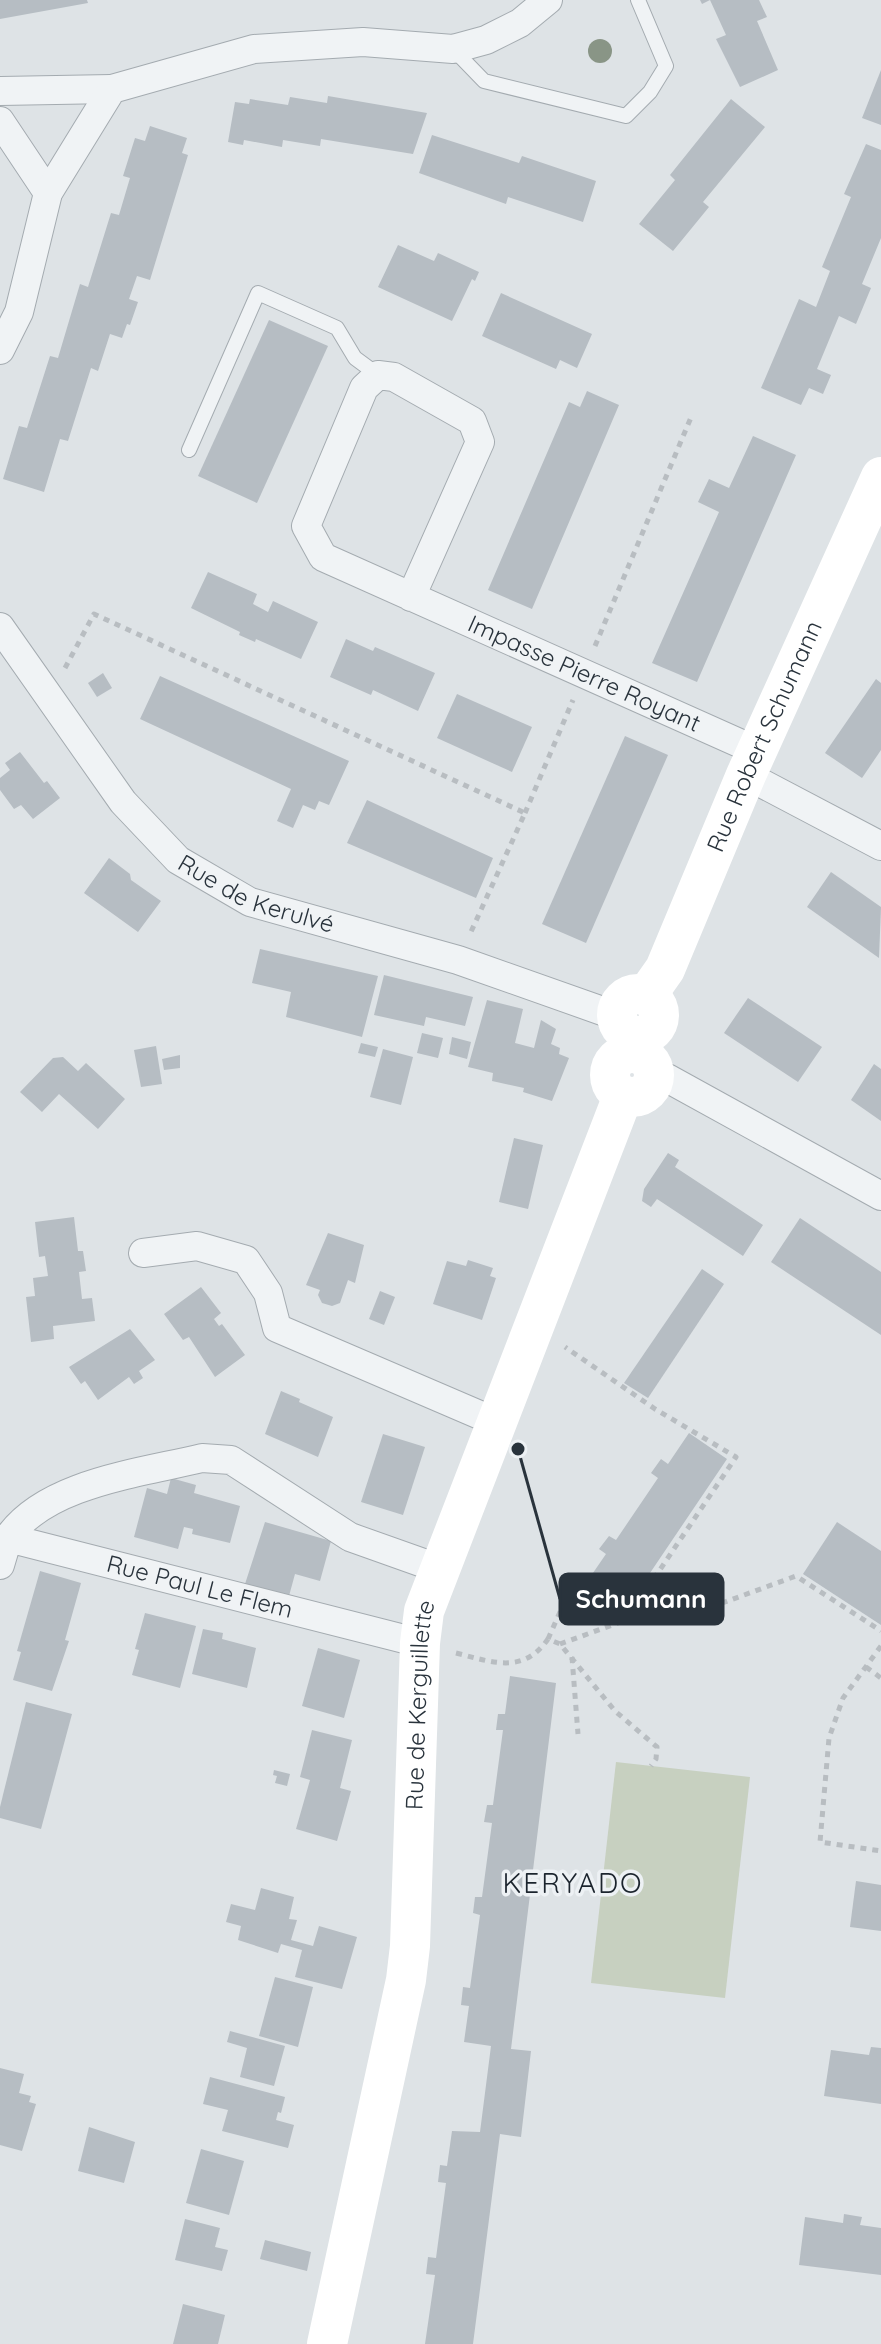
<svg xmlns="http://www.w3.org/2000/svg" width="881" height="2344" viewBox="0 0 881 2344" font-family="Quicksand,sans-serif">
<rect width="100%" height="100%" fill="#dee3e6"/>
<path fill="#c7d0c0" d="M616,1762l134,15 -25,221 -134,-15z"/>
<g fill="#b6bdc3">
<path d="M0,0h87l1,3 -88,16z"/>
<path d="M700,0h59l8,17 -10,4 21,49 -38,17 -24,-48 10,-4 -16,-35 -8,4z"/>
<path d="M881,70v55l-19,-7z"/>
<path d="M328,96l99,17 -14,41 -92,-15 -1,7 -37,-6 -1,7 -38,-7 -1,5 -15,-3 7,-40 14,2 1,-5 38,6 2,-8 37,6z"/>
<path d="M731,99l34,28 -62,75 6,5 -36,44 -34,-27 36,-44 -5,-5z"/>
<path d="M150,126l37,12 -5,15 6,2 -38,125 -13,-4 -8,23 9,3 -8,23 -3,-1 -5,14 -12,-4 -12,37 -7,-3 -23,73 -8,-2 -16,53 -41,-13 16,-53 8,2 23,-72 8,2 22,-74 8,3 23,-74 8,2 11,-37 -7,-2 12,-38 10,3z"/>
<path d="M432,135l87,28 3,-7 74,25 -13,41 -75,-25 -2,7 -87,-31z"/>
<path d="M866,144l15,6v88l-19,46 9,4 -15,36 -17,-8 -22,53 14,6 -8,19 -14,-6 -8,17 -40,-17 38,-89 17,8 14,-36 -8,-4 29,-70 -7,-3z"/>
<path d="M398,245l36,16 4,-8 41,19 -4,9 -3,-2 -20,42 -74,-34z"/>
<path d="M501,293l91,41 -15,34 -17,-8 -4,9 -74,-33z"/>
<path d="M269,320l59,26 -71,157 -59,-27z"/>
<path d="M587,391l32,14 -87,204 -44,-19 81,-188 11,5z"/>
<path d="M753,436l43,19 -99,227 -45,-19 67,-151 -21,-10 11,-23 20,9z"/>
<path d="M208,572l49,22 -4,10 15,8 5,-11 45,21 -17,37 -45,-20 -1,3 -16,-7 1,-3 -49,-24z"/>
<path d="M346,639l27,12 2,-4 60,26 -17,38 -45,-21 -2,5 -41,-18z"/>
<path d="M103,673l9,15 -15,9 -9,-14z"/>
<path d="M160,676l189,85 -20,44 -10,-4 -4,9 -12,-5 -10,23 -16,-7 14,-32 -151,-70z"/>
<path d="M876,679l5,4v67l-19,28 -37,-25z"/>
<path d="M457,694l75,33 -20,45 -75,-34z"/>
<path d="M625,736l43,19 -82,188 -44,-19z"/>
<path d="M20,752l24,31 3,-2 13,17 -27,21 -12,-14 -7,4 -14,-19v-12l10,-8 -5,-7z"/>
<path d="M367,800l126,58 -17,40 -129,-55z"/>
<path d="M109,858l21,16 1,6 30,21 -23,31 -54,-39z"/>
<path d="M831,872l50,35 -2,51 -72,-51z"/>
<path d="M260,949l118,27 -16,61 -76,-20 5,-25 -39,-9z"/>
<path d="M384,975l89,22 -8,29 -39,-9 -2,9 -50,-11z"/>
<path d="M748,998l74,49 -24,35 -74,-49z"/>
<path d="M487,1000l36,9 -8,34 19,5 7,-28 15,9 -5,15 9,4 -1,6 10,4 -17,43 -29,-9 1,-4 -32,-7 1,-8 -25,-6z"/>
<path d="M422,1033l21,5 -5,20 -21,-5z"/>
<path d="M452,1037l19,5 -4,17 -18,-5z"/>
<path d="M361,1043l17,4 -3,10 -17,-4z"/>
<path d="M156,1046l6,38 -21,3 -7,-37z"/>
<path d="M383,1049l30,8 -12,48 -31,-8z"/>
<path d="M180,1055v13l-16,2 -2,-11z"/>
<path d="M63,1057l15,14 8,-8 39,36 -27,30 -39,-35 -17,18 -22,-20 33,-34z"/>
<path d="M874,1064l7,5v52l-30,-21z"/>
<path d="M514,1138l29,7 -15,64 -29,-7z"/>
<path d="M668,1153l11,7 -4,7 88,58 -20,31 -86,-57 -6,8 -9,-6 2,-12z"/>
<path d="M74,1217l4,34h5l3,20 -7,1 3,27 10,-1 3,23 -42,5 1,13 -23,3 -5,-45 9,-1 -2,-18 15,-2 -3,-20 -6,1 -4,-35z"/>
<path d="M800,1218l81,54v63l-110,-73z"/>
<path d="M328,1233l36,12 -9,38 -7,-3 -8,23 -8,3 -10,-3 -4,-8 2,-5 -14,-5z"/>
<path d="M468,1260l25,8 -3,8 6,2 -14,42 -49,-16 14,-43 19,5z"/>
<path d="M702,1269l22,15 -76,114 -24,-15z"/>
<path d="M201,1287l20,26 -7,6 5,7 3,-2 23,31 -30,22 -26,-40 -6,3 -19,-26z"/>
<path d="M380,1291l15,6 -11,28 -15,-6z"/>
<path d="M130,1329l25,31 -16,11 4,7 -9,6 -5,-7 -31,23 -13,-19 -4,3 -12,-17z"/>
<path d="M281,1391l19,8 -1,3 34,15 -15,40 -53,-23z"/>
<path d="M689,1433l38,26 -104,154 -39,-27 22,-32 -7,-5 10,-13 7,4 42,-62 -7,-5 10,-14 7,5z"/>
<path d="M383,1434l42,13 -22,68 -42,-13z"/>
<path d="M171,1478l25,7 -2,8 46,13 -10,37 -38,-9 1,-5 -9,-2 -6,22 -44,-12 13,-49 20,6z"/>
<path d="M265,1522l66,19 -11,40 -25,-7 -6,22 -44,-12z"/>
<path d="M837,1522l44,29v74l-78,-51z"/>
<path d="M40,1571l41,12 -16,57 4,1 -17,50 -39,-11 8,-28 -4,-1z"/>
<path d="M145,1613l51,13 -16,62 -48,-13 7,-25 -4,-1z"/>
<path d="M203,1629l20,4 -1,6 34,9 -9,40 -55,-14z"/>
<path d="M318,1648l42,12 -16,58 -42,-12z"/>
<path d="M510,1676l46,7 -45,366 20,2 -10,86 -21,-3 -27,210h-48l10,-69 -9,-1 2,-17 8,1 10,-75 -8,-1 2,-17 7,1 5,-35 28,1 11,-86 -27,-4 5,-36 -8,-1 2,-18 7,1 10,-73 -7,-2 2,-16h7l10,-74 -8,-1 3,-17h6l10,-75h-7l2,-16h7z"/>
<path d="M26,1702l46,12 -31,115 -41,-11v-11z"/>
<path d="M312,1730l40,10 -12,48 11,3 -14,50 -41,-12 14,-49 -10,-3z"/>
<path d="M274,1770l16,4 -3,12 -12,-3 2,-7 -4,-1z"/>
<path d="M856,1881l25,4v46l-31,-4z"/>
<path d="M261,1888l33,9 -5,22 8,1 -6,20 22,6 6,-20 38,11 -15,52 -47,-12 7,-27 -21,-6 -3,9 -40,-13 3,-14 -15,-4 5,-18 24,6z"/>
<path d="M275,1977l38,10 -15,60 -39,-11z"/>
<path d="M230,2031l55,15 -11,40 -34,-9 7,-29 -20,-6z"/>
<path d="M871,2047l10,1v56l-57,-8 7,-46 38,5z"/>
<path d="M0,2068l24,6 -5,19 12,3 -2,6 7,2 -14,47 -22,-6z"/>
<path d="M210,2077l75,20 -4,16 -3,-1 -2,8 18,5 -6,23 -66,-17 6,-21 -25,-6z"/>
<path d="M89,2127l46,15 -11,41 -46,-12z"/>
<path d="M201,2149l43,12 -15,54 -43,-12z"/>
<path d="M844,2214l18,3 -2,8 21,3v47l-82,-10 6,-48 38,6z"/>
<path d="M185,2219l35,9 -5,19 13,3 -6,21 -47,-11z"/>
<path d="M265,2240l46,12 -4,19 -47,-12z"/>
<path d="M183,2304l42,11 -7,29h-45z"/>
</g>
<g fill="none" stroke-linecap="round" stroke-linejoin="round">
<g stroke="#a4abb0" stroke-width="16">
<g id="lane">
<path d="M453,49l31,32 142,35 24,-24 16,-26 -28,-66"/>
<path d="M189,450l69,-157 79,35 18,30 23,17"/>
</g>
</g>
<g stroke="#a4abb0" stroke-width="30">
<g id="street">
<path d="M0,91l112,-2"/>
<path d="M0,121l48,72"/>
<path d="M0,350l19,-38 29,-119 64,-104 142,-40 109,-7 90,7 33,-9 34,-17 28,-23"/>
<path id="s1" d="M411,597l69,-155 -8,-21 -78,-44 -16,-2 -14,13 -58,138 17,31 434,194"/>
<path id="s2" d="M0,627l123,175 55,58 72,42 208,58 150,53 9,-1"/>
<path d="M746,775l135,71"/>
<path d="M655,1076l12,2 214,118"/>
<path d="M143,1253l54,-7 49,14 22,33 9,35 219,94"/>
<path d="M8,1538c37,-55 133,-65 194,-80l29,2 119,77 90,32"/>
<path id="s3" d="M0,1565l8,-27 412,105"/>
</g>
</g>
<g stroke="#b8bdc1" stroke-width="5" stroke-dasharray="6 6" stroke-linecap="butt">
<path d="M595,646l97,-231"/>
<path d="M65,668l29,-54 431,199 -55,121"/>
<path d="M525,813l48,-113"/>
<path d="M627,1620l98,-18 71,-26 85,55"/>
<path d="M548,1639l24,-54 23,16"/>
<path d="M560,1644l66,-24 110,-163 -81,-48 -90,-62"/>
<path d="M881,1646l-38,52 -14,40 -9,104 61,9"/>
<path d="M456,1653c36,9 67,22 92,-14l12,5 55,67 42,36 -1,12 -5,7"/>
<path d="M572,1657l6,77"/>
<path d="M866,1667l15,11"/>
</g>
<use href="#lane" stroke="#f0f3f5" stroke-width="14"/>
<use href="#street" stroke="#f0f3f5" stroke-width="28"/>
<g stroke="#fff" stroke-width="40">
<circle cx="638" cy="1015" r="21"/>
<path id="s4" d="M646,996l19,-27 81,-194 135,-298"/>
<circle cx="632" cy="1075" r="22"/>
<path id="s5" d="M327,2344l79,-364 4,-34 10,-303 4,-32 199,-515"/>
</g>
</g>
<circle fill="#899586" cx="600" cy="51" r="12"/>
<g text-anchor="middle" stroke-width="7" stroke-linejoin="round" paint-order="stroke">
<g font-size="24" fill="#29333c" stroke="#edf1f4">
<text dy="8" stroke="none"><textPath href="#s1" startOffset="788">Impasse Pierre Royant</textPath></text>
<text dy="8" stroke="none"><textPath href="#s4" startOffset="286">Rue Robert Schumann</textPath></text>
<text dy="8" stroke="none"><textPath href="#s2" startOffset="380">Rue de Kerulvé</textPath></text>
<text dy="8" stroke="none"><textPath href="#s3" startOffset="226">Rue Paul Le Flem</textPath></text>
<text dy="8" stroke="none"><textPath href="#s5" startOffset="648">Rue de Kerguillette</textPath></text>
</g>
<g font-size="28" letter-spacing="2" fill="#1b242d" stroke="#edf1f4">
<text x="573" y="1893">KERYADO</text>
</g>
</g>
<path fill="none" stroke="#29333c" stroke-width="3" d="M518 1449L560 1599"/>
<circle fill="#29333c" stroke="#edf1f4" stroke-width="3" cx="518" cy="1449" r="8"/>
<rect fill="#29333c" stroke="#29333c" stroke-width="3" x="560" y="1574" width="163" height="50" rx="8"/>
<g font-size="26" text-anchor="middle" font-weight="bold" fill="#fff">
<text x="641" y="1608">Schumann</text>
</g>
</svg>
